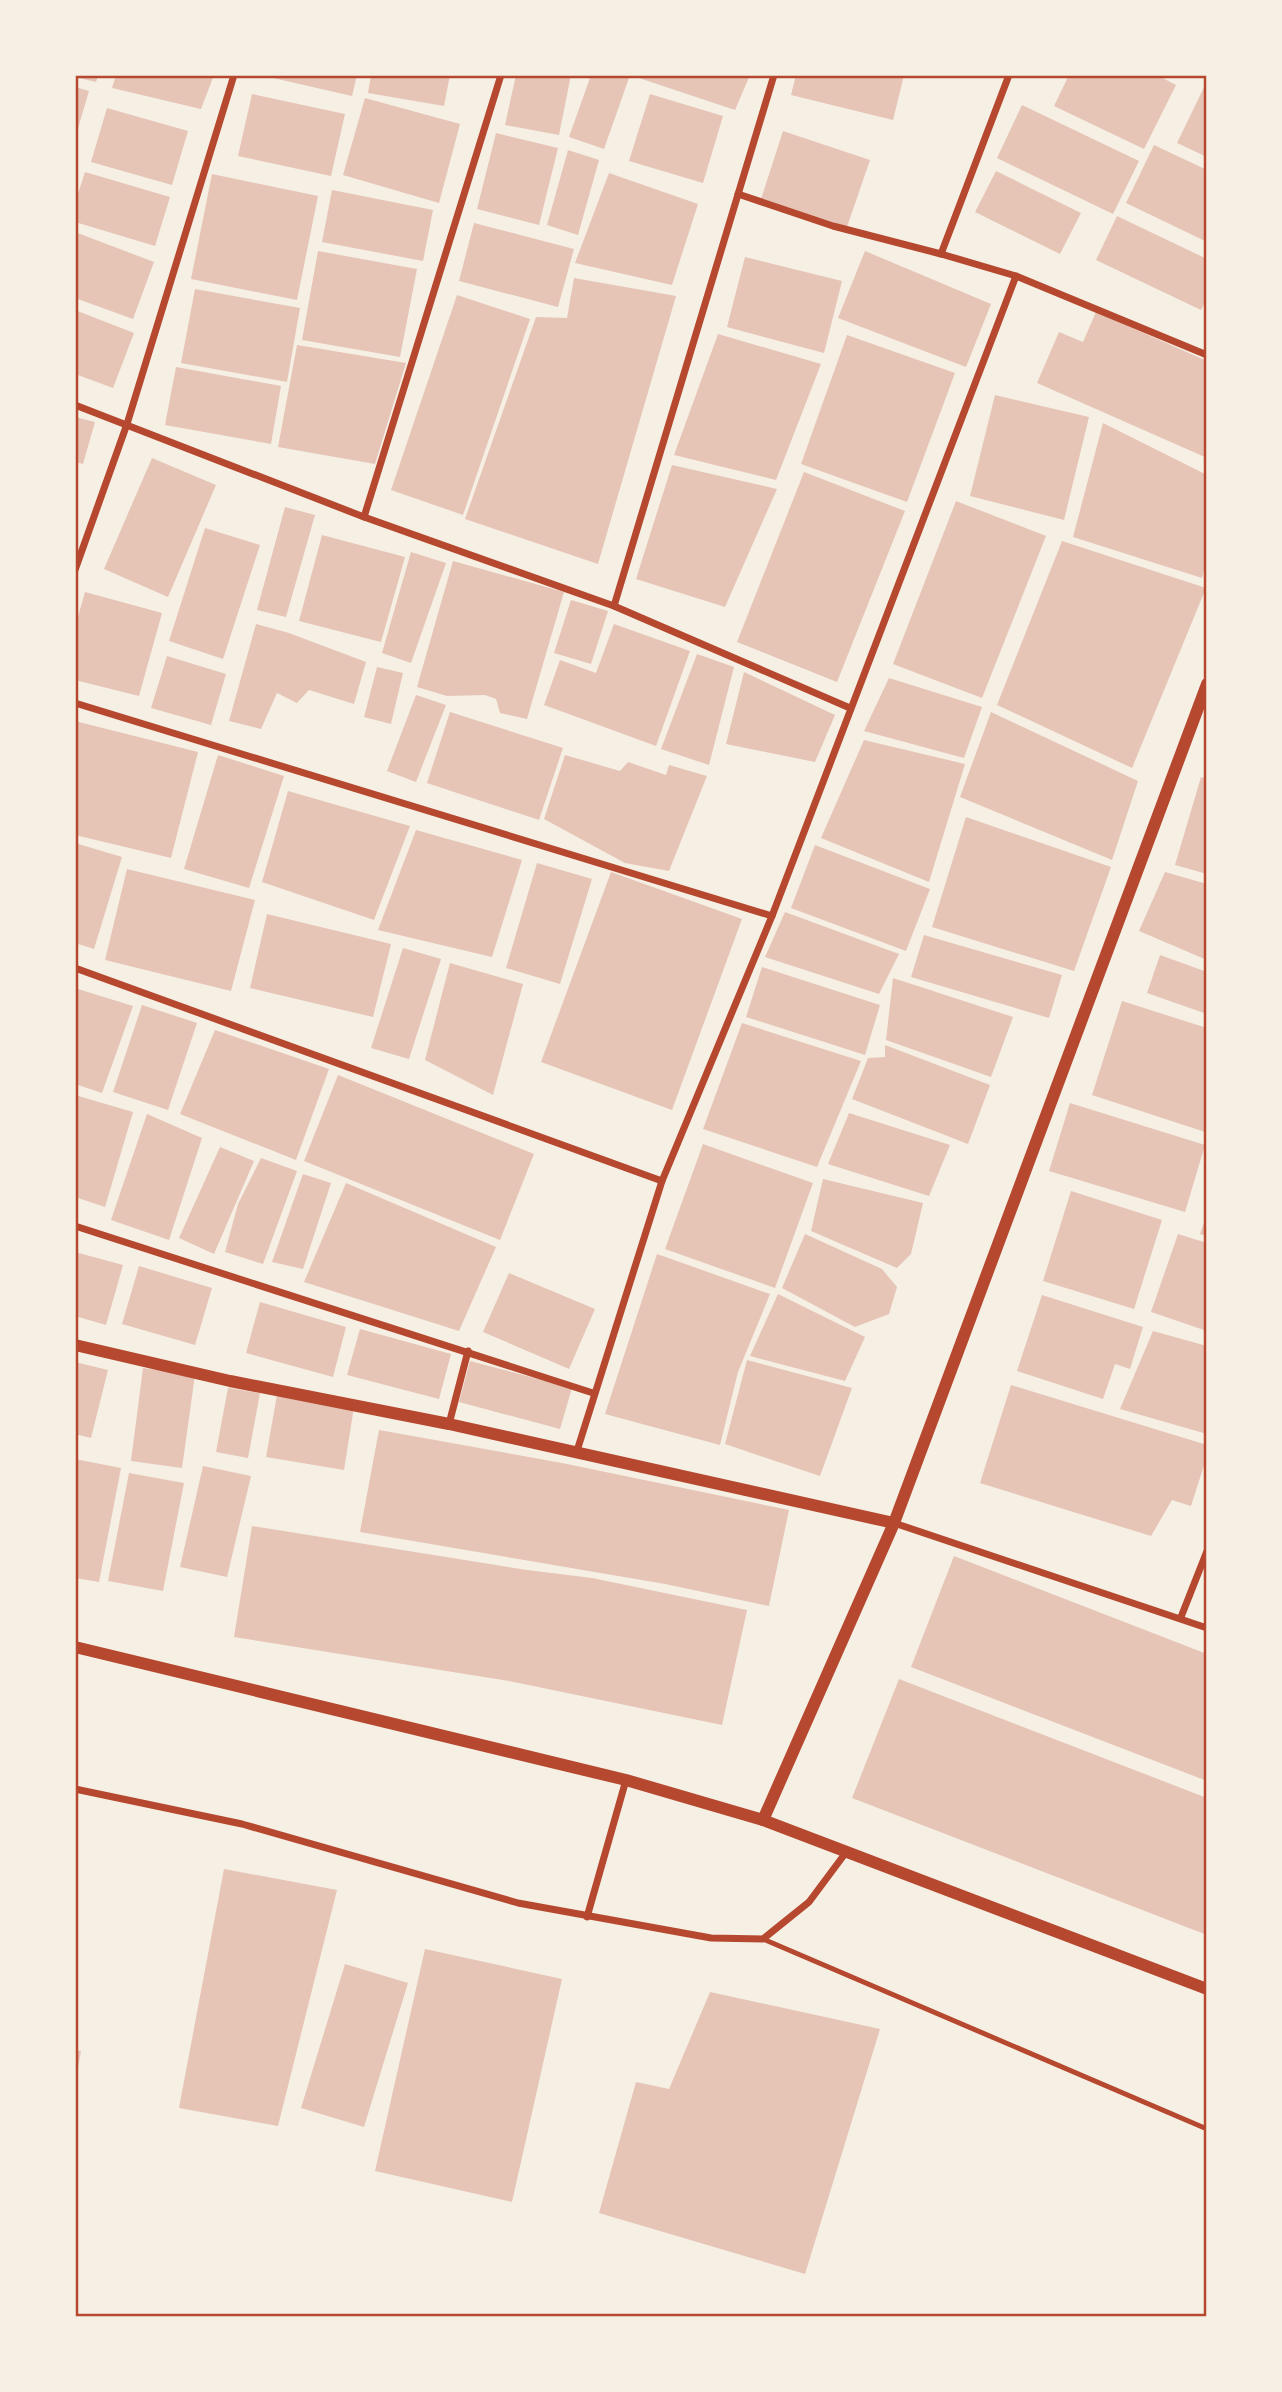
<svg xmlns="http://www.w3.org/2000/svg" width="1282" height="2392" viewBox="0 0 1282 2392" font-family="'PT Sans Narrow',sans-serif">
<rect width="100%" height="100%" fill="#f6efe4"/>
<g fill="#e6c5b7">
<path d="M75,75h23l-2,7 -21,-5z"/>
<path d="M116,75h98l-13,34 -89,-21z"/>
<path d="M260,75h97l-5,21z"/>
<path d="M371,75h79l-6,31 -76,-13z"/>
<path d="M516,75h55l-12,60 -54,-10z"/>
<path d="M591,75h39l-26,74 -35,-12z"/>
<path d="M639,75h111l-15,35 -96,-32z"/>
<path d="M796,75h108l-11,45 -102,-25z"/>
<path d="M1069,75h88l19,10 -32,64 -90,-43z"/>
<path d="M1207,81v76l-30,-14z"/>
<path d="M75,87l14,4 -13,44h-1z"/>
<path d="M252,94l93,20 -14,62 -93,-20z"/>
<path d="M650,94l73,22 -20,67 -74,-22z"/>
<path d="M365,98l95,26 -21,79 -96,-28z"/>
<path d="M1022,105l117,56 -26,53 -116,-56z"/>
<path d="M107,108l81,23 -16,54 -81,-23z"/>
<path d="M783,131l87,29 -23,67 -86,-28z"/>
<path d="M496,133l62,15 -19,77 -62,-16z"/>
<path d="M1154,145l53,25v72l-81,-39z"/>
<path d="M568,150l31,10 -21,75 -31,-10z"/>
<path d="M996,171l85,42 -21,41 -85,-42z"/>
<path d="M85,172l85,25 -15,49 -80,-24v-19z"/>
<path d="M609,173l89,31 -26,81 -97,-22z"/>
<path d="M212,174l106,22 -21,104 -106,-21z"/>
<path d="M332,190l101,20 -10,51 -101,-19z"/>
<path d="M1117,216l90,43v39l-6,12 -105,-50z"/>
<path d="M474,223l100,26 -16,58 -99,-26z"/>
<path d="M75,232l79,30 -21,57 -58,-21z"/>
<path d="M318,251l99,18 -17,88 -98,-17z"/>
<path d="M865,251l126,53 -25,63 -128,-49z"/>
<path d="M745,257l97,24 -18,72 -97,-26z"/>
<path d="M574,278l102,18 -78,268 -133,-45 71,-202 31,1z"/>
<path d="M195,289l105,19 -13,74 -106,-19z"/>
<path d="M457,295l73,24 -67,196 -72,-25z"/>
<path d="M75,310l59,23 -21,55 -38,-14z"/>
<path d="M1096,312l111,49v97l-170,-75 22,-51 24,10z"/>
<path d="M718,334l103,30 -45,116 -102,-25z"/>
<path d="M847,335l108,38 -48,129 -106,-38z"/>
<path d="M297,345l109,18 -31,101 -97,-17z"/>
<path d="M176,367l105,19 -10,58 -106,-19z"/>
<path d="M995,395l94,22 -25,103 -94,-24z"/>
<path d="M75,417l20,5 -12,42 -8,-2z"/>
<path d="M1103,423l104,52v83l-5,20 -129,-41z"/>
<path d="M152,458l64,27 -48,112 -64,-28z"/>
<path d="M672,465l105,24 -52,118 -89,-28z"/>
<path d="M804,472l101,39 -68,171 -100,-40z"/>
<path d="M956,501l90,35 -64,162 -89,-34z"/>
<path d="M285,507l30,8 -29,102 -29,-7z"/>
<path d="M205,528l55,17 -37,114 -54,-18z"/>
<path d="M322,535l83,22 -24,85 -82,-21z"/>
<path d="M1062,541l144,47 -74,180 -135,-63z"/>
<path d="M411,552l35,11 -35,100 -29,-10z"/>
<path d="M453,561l111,31 -37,127 -27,-6 -4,-14 -11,-4 -38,1 -30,-9z"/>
<path d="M85,592l77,21 -23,83 -64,-16v-53z"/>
<path d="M571,600l37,11 -17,53 -37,-11z"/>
<path d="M256,624l33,9 77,29 -12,42 -45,-14 -12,13 -20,-10 -16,36 -32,-8z"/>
<path d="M614,624l76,27 -34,95 -112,-41 16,-45 36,13z"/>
<path d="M697,654l37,13 -25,98 -48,-16z"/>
<path d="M167,656l59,18 -15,51 -60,-17z"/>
<path d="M377,667l26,6 -12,51 -27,-7z"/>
<path d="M744,672l91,43 -20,47 -89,-18z"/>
<path d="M889,678l93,29 -18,51 -100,-27z"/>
<path d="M416,695l30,10 -30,77 -29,-11z"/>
<path d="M450,712l113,36 -24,72 -112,-37z"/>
<path d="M991,712l147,69 -26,79 -152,-63z"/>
<path d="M75,721l123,31 -27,106 -96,-23z"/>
<path d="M864,740l101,24 -36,118 -108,-44z"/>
<path d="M218,755l66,21 -35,112 -65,-19z"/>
<path d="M565,755l55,16 8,-9 38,13 3,-10 38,11 -38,95 -44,-8 -81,-44z"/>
<path d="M1201,777l6,2v95l-32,-9z"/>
<path d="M288,791l122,35 -36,94 -112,-38z"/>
<path d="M966,817l145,50 -37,104 -142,-44z"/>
<path d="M416,830l106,30 -30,97 -114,-27z"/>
<path d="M75,843l47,14 -28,92 -19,-6z"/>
<path d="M815,845l115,44 -24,62 -115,-43z"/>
<path d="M537,863l55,16 -32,105 -54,-16z"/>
<path d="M127,869l128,31 -24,91 -126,-31z"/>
<path d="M611,872l131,47 -70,191 -131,-48z"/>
<path d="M1165,872l42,12v76l-68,-29z"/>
<path d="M785,912l114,42 -20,40 -114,-37z"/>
<path d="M267,914l124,30 -18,73 -123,-29z"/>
<path d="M924,935l138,40 -13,43 -138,-41z"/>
<path d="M403,948l38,11 -32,100 -38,-11z"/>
<path d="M1160,955l47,17v42l-60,-21z"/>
<path d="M450,963l73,21 -30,111 -68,-35z"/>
<path d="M762,967l118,38 -15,50 -119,-38z"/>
<path d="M893,978l120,39 -22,60 -105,-37z"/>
<path d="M78,989l55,17 -31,87 -27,-9v-86z"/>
<path d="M1122,1001l85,27 -2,104 -113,-37z"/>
<path d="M142,1005l55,18 -29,87 -55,-18z"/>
<path d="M742,1023l119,38 -44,106 -114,-38z"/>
<path d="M215,1030l114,39 -33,91 -116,-46z"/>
<path d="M885,1045l105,40 -22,59 -116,-45 16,-41 17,-1z"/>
<path d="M338,1075l196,79 -34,86 -196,-79z"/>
<path d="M75,1095l58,17 -28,95 -30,-10z"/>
<path d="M1070,1103l135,42 -20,67 -136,-41z"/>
<path d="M849,1113l101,32 -21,51 -101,-32z"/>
<path d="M147,1114l55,24 -33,102 -58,-20z"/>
<path d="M703,1144l110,39 -38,105 -110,-39z"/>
<path d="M220,1147l34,14 -40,93 -35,-16z"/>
<path d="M261,1158l36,13 -34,93 -38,-12 13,-48z"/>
<path d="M303,1174l28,9 -28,86 -31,-7z"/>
<path d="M823,1179l100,24 -12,51 -14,14 -86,-37z"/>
<path d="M346,1183l150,64 -37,84 -155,-49z"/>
<path d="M1071,1191l91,29 -28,89 -91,-28z"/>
<path d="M1207,1214v22l-7,-2z"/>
<path d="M805,1234l77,35 15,18 -8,27 -34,13 -73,-39z"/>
<path d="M1178,1234l29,9v88l-56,-19z"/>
<path d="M75,1252l48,13 -17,60 -31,-9z"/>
<path d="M657,1254l113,40 -32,78 -18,73 -115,-31z"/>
<path d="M139,1266l73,22 -17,57 -73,-21z"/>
<path d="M509,1273l86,36 -26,60 -86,-37z"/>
<path d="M778,1294l87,43 -20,44 -95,-25z"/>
<path d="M1042,1295l101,32 -13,42 -15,-5 -12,35 -86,-28z"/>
<path d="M260,1302l86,25 -13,50 -87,-24z"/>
<path d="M360,1329l91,25 -12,45 -92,-24z"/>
<path d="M1153,1331l54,15v88l-87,-25z"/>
<path d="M747,1360l105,28 -32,88 -95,-32z"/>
<path d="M470,1361l102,27 -12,41 -101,-27z"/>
<path d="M75,1362l33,8 -17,68 -16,-4z"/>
<path d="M143,1368l52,7 -13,93 -51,-7z"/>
<path d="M1011,1385l196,60v11l-16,50 -19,-6 -21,36 -171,-53z"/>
<path d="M228,1388l32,5 -12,65 -32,-6z"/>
<path d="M277,1395l77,12 -10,63 -78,-13z"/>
<path d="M379,1430l183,33 227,47 -20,96 -104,-22 -305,-52z"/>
<path d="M75,1459l46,9 -22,114 -24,-4z"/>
<path d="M203,1466l48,10 -24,101 -47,-10z"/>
<path d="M129,1473l55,10 -21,108 -55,-10z"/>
<path d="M252,1526l275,44 65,8 155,32 -25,115 -213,-44 -275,-44z"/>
<path d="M954,1556l253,98v127l-296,-114z"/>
<path d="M899,1679l308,119v137l-355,-137z"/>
<path d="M224,1869l113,21 -59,236 -99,-18z"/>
<path d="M425,1949l137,30 -50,223 -137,-31z"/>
<path d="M345,1964l63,19 -44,144 -63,-19z"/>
<path d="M710,1992l170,37 -75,245 -206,-61 37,-131 33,7z"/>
<path d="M75,2050l6,1 -4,23h-2z"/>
</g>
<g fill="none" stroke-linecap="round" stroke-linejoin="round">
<path stroke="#b5482f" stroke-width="5" d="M763,1939l444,190"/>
<g stroke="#b5482f" stroke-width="7">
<path d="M738,194l95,32 108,28 75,22 191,79"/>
<path d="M941,254l68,-179"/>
<path d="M75,405l289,112 250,89 236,102"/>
<path d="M364,517l137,-442"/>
<path d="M75,570l52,-146 107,-349"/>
<path d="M614,606l160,-531"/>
<path d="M75,703l697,213"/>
<path d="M75,968l587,213"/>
<path d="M75,1226l518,167"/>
<path d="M449,1424l19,-73"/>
<path d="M576,1454l86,-273 110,-265 244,-640"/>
<path d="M894,1523l313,105"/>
<path d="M1181,1617l26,-66"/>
<path d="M75,1789l167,35 276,79 193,35 52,1 46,-37 38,-51"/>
<path d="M587,1917l39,-137"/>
</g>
<g stroke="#b5482f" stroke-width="12">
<path d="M75,1345l155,36 219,43 445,99"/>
<path d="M75,1647l551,133 137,40 444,169"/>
<path d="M763,1820l131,-297 313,-839"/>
</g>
</g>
<rect width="1282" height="2392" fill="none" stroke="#f6efe4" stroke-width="154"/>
<rect x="77" y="77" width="1128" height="2238" fill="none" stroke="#b5482f" stroke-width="2.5"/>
</svg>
